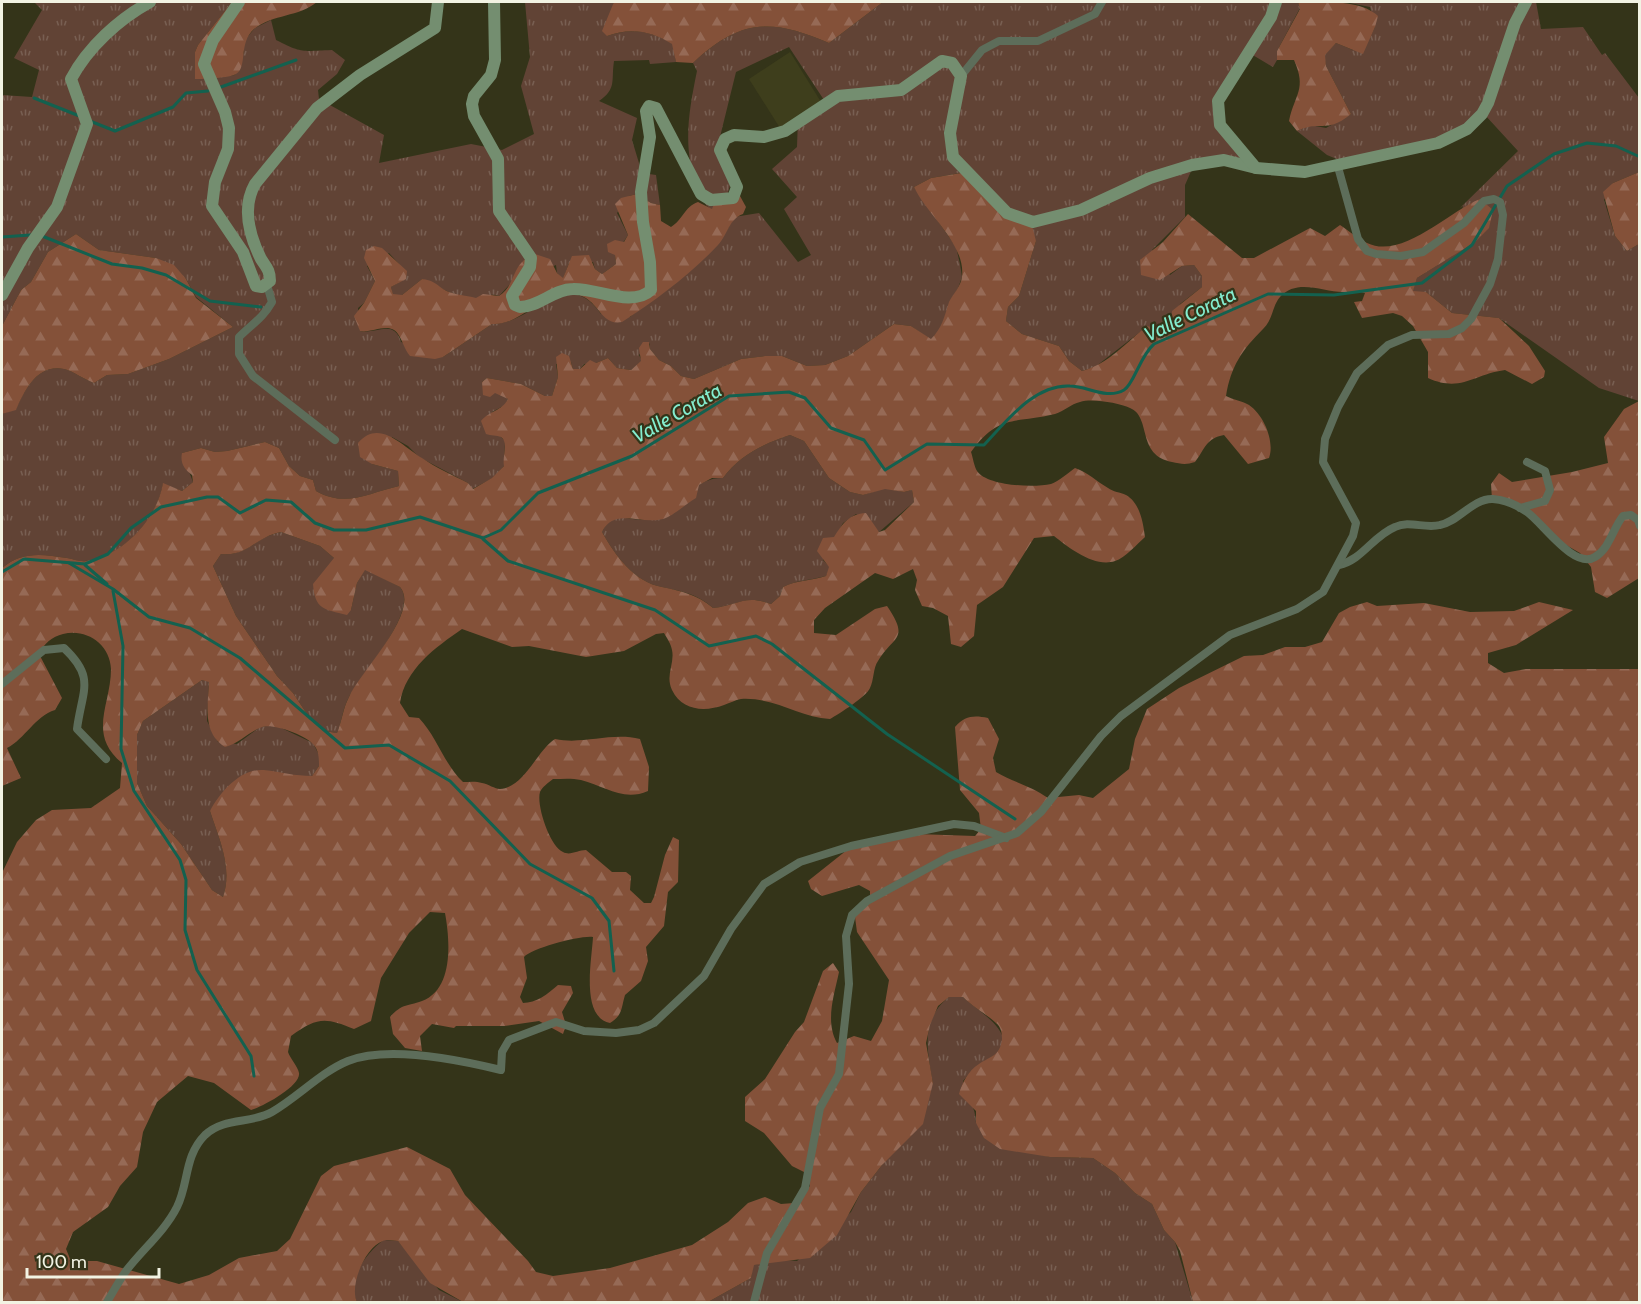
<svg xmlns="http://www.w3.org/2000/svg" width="1641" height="1304" viewBox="0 0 1641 1304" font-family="Cabin,sans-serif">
<defs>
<pattern id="grass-tufts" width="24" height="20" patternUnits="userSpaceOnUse" patternTransform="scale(1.5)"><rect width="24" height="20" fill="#614335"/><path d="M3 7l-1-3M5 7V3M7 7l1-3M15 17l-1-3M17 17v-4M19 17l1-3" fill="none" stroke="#785f52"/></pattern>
<pattern id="forest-firs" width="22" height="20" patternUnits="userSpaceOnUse" patternTransform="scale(1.5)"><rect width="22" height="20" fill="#845139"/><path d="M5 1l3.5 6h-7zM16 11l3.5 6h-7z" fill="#966a56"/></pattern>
</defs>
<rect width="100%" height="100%" fill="#343419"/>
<path fill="#3e3e1c" d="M790,52l31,50 -41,26 -31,-49z"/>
<g fill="url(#grass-tufts)">
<path d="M34,2h198l-34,43 -3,7 1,18 15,8 24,-3 9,-23v-11l11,-13 16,-8 5,20c27,14 27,11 56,10l13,10 -8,14 -19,16 1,9 65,36 -5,28 92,-19 31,6 32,-16 -13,-48 9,-29 -5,-55h89l-7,34c24,-9 45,-5 66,8l3,18 -26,2 -1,-4 -35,1c-3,19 3,28 -15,40l38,17 -5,22 10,33 14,2 4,30 -9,-2 -14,-9 -8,2 -12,17 11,22 -13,20 1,9 -14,10 -7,-5 -2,-7 -24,1 -6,16 -6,-6 -1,-8 -46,19 -11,12c-10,-4 -14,2 -23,2 -18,1 -39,-12 -54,-19l-20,16h-9l-2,-8 7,-4 2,-18 -11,-12 -22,13 8,15 -11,22 -6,5 2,23c15,4 34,-13 41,11l42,15 49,-33c39,2 74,-61 109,-10l29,3c37,-32 82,-53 104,-100l25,-4 39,49 13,-7 -27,-46 13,-12 -25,-28 25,-22 1,-28 28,-16 -37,-56 -53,25 -20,81 15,29 -4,14 -15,14c-9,-6 -11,-14 -15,-24 -15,-38 -8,-76 0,-115l-4,-8c47,-44 78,-45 136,-20l54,-41h415l2,6 -23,43v9l-4,7 -27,-16 -31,47 25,60 -44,2 -11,25v32l-33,33 18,25 12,-9 12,-1 8,11v11l-22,17 -9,28h-31l-45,35 -13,4 -13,-10 -10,-15 -37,-12 -16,-13 2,-14 11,-11 17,-55 -31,-33 -45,-35 -29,5 -17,9 42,60 4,17 2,13 -4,11 -8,14 -9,26 -10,12 -20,-14 -17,-2 -46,32 -23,9 -18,1 -25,-10h-17l-24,3 -47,20 -13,-3 -10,-10 -12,-6 -9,-11v-6l-11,12 3,6 -11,9 -14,-2 -9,-10 -12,5 -12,1 -4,5h-7l-2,-7 -15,2 2,13 -6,19h-7l-24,-12 -34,-6 -5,4 26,17 -3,6 -13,7 8,24 5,5 -1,25 -11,12 -21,11 -4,-6 -49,-26 -11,-11 -16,-9 -20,27 26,7 1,15c-31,7 -53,22 -83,5l-3,-11 -13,-4 -11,-10 -10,-18 -14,-6 -38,9 -12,1 -14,-4 -19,5 11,29 -11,9 -19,-7c-6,35 -40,73 -78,77 -5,1 -12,-2 -18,-3 -25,-4 -45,-7 -65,10v-154l14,-5c9,-19 21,-45 48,-40 9,2 21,11 30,14l13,-8 21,-1 41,-15 64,-32 -37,-30 -10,-18 -30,-21 -57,-8 -23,-16 -28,18 -17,30 -10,8 -19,36v-231l30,2 7,-27 -25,-12 28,-48z"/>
<path d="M1345,2h191l5,27 42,-2 19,28 3,-2 34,45v74l-26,11 -9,17 11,36 12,15 12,-7v157l-40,-13 -100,-70 -47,-5 -26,-21h-14l5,-14 35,-22 11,-50 -3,2 58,-57 -33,-36 -43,25 -98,22 -17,-7 -30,-24 13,-6 16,3 25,-14 -25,-48 -2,-11 12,-12 17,7 16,-11 6,-12 -5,-20z"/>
<path d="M790,435l14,6 25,37 21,14 13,3 22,-7 19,4 8,-2 2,12 -35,30 -23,-18 -13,9 -20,37 7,7 -4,9c-14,4 -30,4 -43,11l-3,9 -9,8c-26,-10 -34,2 -58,4 -15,-14 -32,-17 -51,-21 -28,-5 -47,-32 -60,-55 13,-26 28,-7 49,-14 26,-8 42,-41 72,-40 17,-23 40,-34 67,-43z"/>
<path d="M281,532l39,14 14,12 17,52 6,-27 8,-14 35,18c20,24 -39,87 -51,110 -6,10 -7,24 -12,36l-13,-2 -13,-11 -18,-27 -16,-17 -41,-60 -23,-50 8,-12c26,3 34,-17 60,-22z"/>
<path d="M202,680l7,1 -2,40 11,21 19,2 23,-17 15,-2 38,18 6,12v11l-7,10h-20l-30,-6 -52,41c9,28 23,57 13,86l-11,-7 -31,-46 -34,-38 -10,-23v-48l6,-14z"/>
<path d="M949,997h14c14,14 61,39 30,60 -14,10 -18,10 -30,24 4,16 13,27 13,42l54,29 20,5 43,1 22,15 20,20 17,11 12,26 11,12 18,60h-485l43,-24 2,-13 30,-5 14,1 54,-49 10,-20 21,-27 51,-82c-6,-33 -13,-63 16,-86z"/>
<path d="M384,1240l14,1 41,49 24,12h-106c-11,-21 9,-50 27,-62z"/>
</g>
<g fill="url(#forest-firs)" fill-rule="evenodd">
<path d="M232,2h85c-18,15 -44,12 -63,27 -16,14 -6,38 -18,45 -6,4 -33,5 -41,5v-27l3,-7z"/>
<path d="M614,2h269l-54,41c-58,-25 -89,-24 -136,20l-17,-1 -4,-18c-20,-13 -42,-17 -65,-8l-5,-5z"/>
<path d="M1298,2c23,-1 64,-2 80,14l-3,11 -12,27 -27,-11 -11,12 1,11 25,48c-26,21 -30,5 -54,17l-8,-10c6,-28 18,-31 5,-61h-17v-9l23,-42z"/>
<path d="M1639,172v72l-12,7 -12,-15 -12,-44 10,-9z"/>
<path d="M961,173l44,35 26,14 5,19 -17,55 -11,11 -2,14 16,13 37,12 10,15 13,10c26,-7 44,-28 65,-45l24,6 1,-21 30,-24v-11l-8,-11 -12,1 -22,14 -19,-5 -1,-15 23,-18 25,-28 54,44h12l56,-30 15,8 15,-11c9,6 18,14 27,18 35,17 81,-31 113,-44l13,11 -4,18 -14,14 -58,36 -4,13 13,1 26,21 47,5 30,28 16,25 -1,6 -12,7 -27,-14c-31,4 -44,23 -77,8v-26l-15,-26 -11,-10 -9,-3 -31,5 -8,-16 8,-1 3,-8c-9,-3 -14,0 -22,-1 -20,0 -46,-14 -63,5 -8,9 -7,23 -17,32 -21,21 -32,37 -37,67 7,4 17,5 23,9 15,10 26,37 20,53l-21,6 -24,-29c-18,3 -19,14 -29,27 -9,3 -14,2 -23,0 -36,-7 -20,-45 -42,-54 -11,-5 -38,-10 -50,-6 -9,2 -16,9 -25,12 -40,10 -56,-1 -84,38 2,6 3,14 6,19 10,15 57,17 74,13 8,-3 17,-11 24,-16 14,5 21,13 33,20 5,4 12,4 18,7 14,8 17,27 19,42 -8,7 -20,21 -30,24 -20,7 -46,-13 -61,-25l-20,2 -31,49 -26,18 -3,31 -13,11 -10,-3 -3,-28 -15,-8 -11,-2 -7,-16 2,-10 -4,-11 -20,10 -18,-6 -50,35 -11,12v13l22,2 39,-26 12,-3c23,34 7,29 -9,55 -5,7 -4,19 -8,27 -3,8 -31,26 -40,31 -31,-2 -55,-22 -89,-20 -6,1 -11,4 -17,6 -19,7 -42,6 -52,-15 -7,-15 3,-26 0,-40 -1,-6 -5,-12 -8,-17l-8,1 -32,17 -38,6 -57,-11 -17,1 -50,-18c-26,18 -57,40 -62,74l9,14 10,1c18,19 25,46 44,64 6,0 13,-1 19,1 6,1 13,6 18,6 24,-1 38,-40 55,-50 28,6 56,-7 85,0l9,28 -1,24c-25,11 -43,-5 -67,-11 -9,-2 -19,-1 -28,-1 -5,4 -11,8 -13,13 -4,13 10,55 23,60 7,4 15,-2 23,-2l26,22h14l5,4 -1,14 14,13h7l3,-6 11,-42 8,-18 6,3 -1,42 -10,10 -4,34 -18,21 2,14 -7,20 -16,14c-4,13 -2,20 -15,28 -30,-6 -18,-64 -17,-86 -12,-2 -61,11 -69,20l3,21 -7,19 3,6c13,0 25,-9 35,-18l13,1 2,7 -11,19 4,13 -3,9 -24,-13 -35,5h-48l-2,2 -22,-4 -12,12 2,15 -17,-3 -12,-14 -3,-17c13,-14 16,-10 32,-16 32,-12 28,-61 23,-88l-15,-1 -21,21 -28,45 -10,43 -17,8c-29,-12 -37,-12 -63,7l-3,16c2,6 10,15 11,21 2,13 -37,34 -48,37l-37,-27 -26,-7 -31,26 -14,30 -6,35 -17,19 -12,21 -35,25 -7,17 5,12h26l82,23 30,-9 30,-17 38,-7 13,-12 31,-63 13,-10 73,-19 43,22 15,26 63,66 8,11 17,4 57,-8 82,-23 36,-23 20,-19 17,-6 16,7 13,-1 16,-17 -4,-13 -14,-7 -28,-33 -19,-12v-24l20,-18 30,-47 9,-10 19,-51 10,-8 6,9c-5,24 -14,49 -2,71l17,-7 17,5 11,-20 7,-41 -32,-48 -2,-15 15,-21v-5l-11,-6 -37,11 -11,-7 -3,-8 39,-31 69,-16 59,2 6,-7 -2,-16 -19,-23 -5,-63c10,-11 18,-12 33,-9l11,21 -6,19 3,14c17,10 35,14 52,26l31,-3 14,3 36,-29 6,-30 12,-30 32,-21 65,-32 19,-1 22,-8h20l17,-5 17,-29 11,-6 17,-5 10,4 47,-3 46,9 44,-1 25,-9 34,8 -57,35 -28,8v10l16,10 22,-4h113v633h-446l-13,-51 -5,-9 -11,-12 -12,-26 -17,-11 -20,-20 -22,-15 -43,-1 -50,-8 -16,-11 -8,-15v-12l-17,-17c3,-11 9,-23 20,-30 12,-8 21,-8 23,-25 0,-6 -1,-12 -6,-16 -11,-10 -22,-15 -33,-26h-14l-11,9 -8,19 -4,18 7,40 -10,41 -41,41 -21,27 -24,43 -27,23 -56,7 -3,13 -43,24h-245l-33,-19 -32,-42c-4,0 -11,-2 -15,0 -18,6 -34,45 -26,61h-355v-429l15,-31 19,-22 16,-10 39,-2 29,-20 2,-25c-35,-29 -11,-58 -11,-94 -1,-25 -25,-41 -48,-35 -11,3 -19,9 -24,20l23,44 -7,12c-20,6 -30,29 -48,38l14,30 -19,8v-218c20,-17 40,-14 65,-10 6,1 13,4 19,3 37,-5 71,-42 77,-78l19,8 11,-9 -1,-7c-8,-6 -12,-12 -10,-22l19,-5 14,4 12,-1 38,-9 14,6 10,18 11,10 13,4 3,11c30,17 52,2 83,-5l-1,-15 -26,-7 -12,-7 -2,-14c21,-25 44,3 64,15 14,10 31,17 46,25l5,6 19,-11 12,-12c-2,-9 5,-24 -3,-29 -4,-2 -10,-1 -15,-3l-5,-13c8,-10 21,-10 27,-22l-13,-6 -5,4 -7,-2 -1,-13 5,-4 34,6 24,12h7l6,-19 -2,-20 6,-4 7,3 4,13h7l10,-9 6,3 12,-5 9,10 14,2 10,-9 -2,-13 4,-6h6l1,7 9,11 12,6 10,10 13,3 47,-20 24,-3h17l25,10 18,-1 23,-9 46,-32 17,2 20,13c11,-11 13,-21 18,-37 4,-8 12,-16 13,-25 4,-33 -35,-62 -48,-90l17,-9zM790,435l14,6 25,37 21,14 13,3 22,-6 19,3 8,-2 2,12 -29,28 -6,2 -13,-19c-17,1 -23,10 -32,24l-11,1 -6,13 12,16 -3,9c-14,5 -30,4 -43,11l-3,9 -9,8c-27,-10 -34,2 -58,4 -15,-13 -31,-17 -51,-21 -28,-5 -47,-32 -60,-55 12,-25 38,-7 61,-13 10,-3 23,-15 33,-21l3,-13 13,-7h11c17,-23 40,-34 67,-43zM281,532l39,14 14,12 -21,26c2,26 11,25 34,31l4,-5 6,-27 8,-13 35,17c21,25 -40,85 -51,110 -6,11 -7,24 -12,36l-13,-2 -13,-11 -18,-27 -16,-17 -41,-60 -23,-50 8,-12c27,3 34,-17 60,-22zM202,680l7,2c-1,23 -7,51 16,65 15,-4 23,-15 37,-20 11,-4 43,8 51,17 6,6 6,15 6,22l-7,10c-17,0 -31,-4 -48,-6 -23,-2 -44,22 -54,41 9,28 23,57 13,86l-11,-7 -31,-46 -34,-38 -10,-23v-48l6,-14z"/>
<path d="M637,194l14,9 9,2 1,16 10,6c12,-7 13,-20 27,-25l14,7 4,-10 24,-3 6,11 -3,7c-14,5 -15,20 -25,31 -28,30 -62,55 -96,77 -27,5 -22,-36 -63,-27 -24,5 -42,31 -67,29l-49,33 -8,2 -25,-3c-6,-7 -7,-15 -12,-22 -9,-13 -27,0 -38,-3l-6,-15 10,-13 11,-22 -11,-23 2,-8 8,-4 8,2 25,23 -1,8 -15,8 2,7 9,1 20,-16c10,1 13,4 21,10 9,6 23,6 33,9l7,-4 16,2c19,-13 11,-33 36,-42l15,5 7,14 6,5 9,-22 17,-1 6,14 7,5 14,-10 -1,-9 -7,-3 -1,-8 8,-4 9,2 4,-7 -13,-31 6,-6z"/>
<path d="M76,234l23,16 57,8 18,7 12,14 10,19 37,29 -64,32 -41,15 -21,1 -13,8c-9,-3 -21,-12 -30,-14 -27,-5 -39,21 -48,41l-14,4v-88l19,-36 10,-8 17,-30z"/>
<path d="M1639,401v177l-32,20 -12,-6 -4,-25 -11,-14 -35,-20 -20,-21 -33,-13 -1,-15 8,-11 13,9 60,-10 36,-9 -4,-26 20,-28z"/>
</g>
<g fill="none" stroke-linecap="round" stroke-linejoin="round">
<g stroke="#13614f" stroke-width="3">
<path d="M221,87l75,-27"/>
<path d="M34,98l48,19"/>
<path d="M90,121l25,10 58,-24 13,-14 22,-2"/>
<path d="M42,236l70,28 30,4 24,7 44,26 51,6"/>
<path d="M2,237l28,-2"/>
<path d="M483,539l25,22 147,49 54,36 47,-10 16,8 115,90 128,85"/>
<path d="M69,563l44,26 36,28 41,11 50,30 105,90 44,-3 61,36 80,83 62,34 17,23 5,50"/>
<path d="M85,565l22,19"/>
<path d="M2,572l22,-13 61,5 23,-10 23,-26 30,-21 46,-10h11l22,16 26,-13 25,2 24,21 19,7h32l54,-13 63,21 18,-8 37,-37 94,-37 97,-60 60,-4 16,6 26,30 33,12 21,30 42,-26 57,1c22,-23 50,-61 86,-59 17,0 37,14 54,4 10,-6 16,-34 30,-46l114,-50 66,1 88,-12 50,-38 35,-59 47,-32 33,-11 29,3 24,11"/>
<path d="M113,591l10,55 -2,103 13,42 46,69 6,20 -1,50 12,40 54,86 3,20"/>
</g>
<g stroke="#5d6d5a" stroke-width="8">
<path d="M961,76l21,-26 17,-9h39l57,-27 7,-12"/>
<path d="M267,285l5,17c-9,16 -20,22 -33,35v17l14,22 82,64"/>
<path d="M1520,508l25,-7 5,-11 -5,-19 -18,-9"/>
<path d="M1339,565c23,-5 34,-29 56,-38 14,-7 30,2 45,-2 18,-3 33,-27 53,-26 12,1 24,6 34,13 15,10 47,58 68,45 15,-9 18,-29 28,-41l8,-1 7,5 2,6"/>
<path d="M2,684l42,-34 20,-2c32,30 18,42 13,81l29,30"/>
<path d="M107,1302c6,-10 12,-21 19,-31 16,-21 39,-40 51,-64 12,-24 7,-51 28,-72 19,-18 46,-11 67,-23 26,-15 49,-40 76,-51 40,-16 112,-1 153,9l1,-18 7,-12 47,-18 28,9 32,2 23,-3 15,-7 50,-47 27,-47 33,-45 36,-22 51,-16 103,-22 20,2 32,12"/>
<path d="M754,1302l13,-49 38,-65 15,-80 19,-34 10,-90 -3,-48 6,-21 15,-14 83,-45 67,-23 24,-21 60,-76 20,-20 109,-81 67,-26 26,-17 30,-56 3,-13 -33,-61 2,-23 13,-32 19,-34 31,-28 24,-10 37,-1 13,-6 9,-9 19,-35 8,-25 5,-44 -3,-13 -6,-3 -10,2 -20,22 -41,29 -22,4 -25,-2 -9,-3 -9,-12 -20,-72"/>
</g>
<g stroke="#748e70" stroke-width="12">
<path d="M239,2l-26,38 -9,24 21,48 4,16 -1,21 -13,33 -3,24 31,46 13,34 6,1 8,-6c0,-11 -4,-14 -9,-22 -12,-24 -19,-52 -6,-75l62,-76 43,-33 75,-47 3,-26"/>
<path d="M494,2l1,58 -4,15 -17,21 -2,8 2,12 24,43 1,52 32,47 -1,9 -18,29 3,9 5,2c19,0 34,-18 53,-18 24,-1 59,19 78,1l-1,-28 -7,-40 -2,-30 9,-55 -4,-26 3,-5 7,2 45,86 10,6 22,-2 4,-11 -17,-37 5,-11 9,-4 30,2 21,-6 53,-35 63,-6 41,-29 10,2 9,13 -11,57 3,24 54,56 26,9 48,-12 69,-32 42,-13 32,-5 32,8"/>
<path d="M1276,2l-5,15 -53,84 2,24 36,43 49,4 133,-29 29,-14 15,-15 6,-11 27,-80 11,-21"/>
<path d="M2,295l26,-47 29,-41 30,-83 -16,-45c17,-32 48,-60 79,-77"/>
</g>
</g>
<g text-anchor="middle" stroke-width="4.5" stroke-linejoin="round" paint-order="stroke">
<g font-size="20" font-style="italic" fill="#84edcf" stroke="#343419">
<text transform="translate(1190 314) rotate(-26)" y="7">Valle Corata</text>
<text transform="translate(677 413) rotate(-30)" y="7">Valle Corata</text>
</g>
</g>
<rect width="1641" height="1304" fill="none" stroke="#f2f3e3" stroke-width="6"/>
<path d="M27 1268v9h132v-9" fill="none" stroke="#f2f3e3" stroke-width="3"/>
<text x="36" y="1268" font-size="18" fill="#f2f3e3" stroke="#343419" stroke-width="4.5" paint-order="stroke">100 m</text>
</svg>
